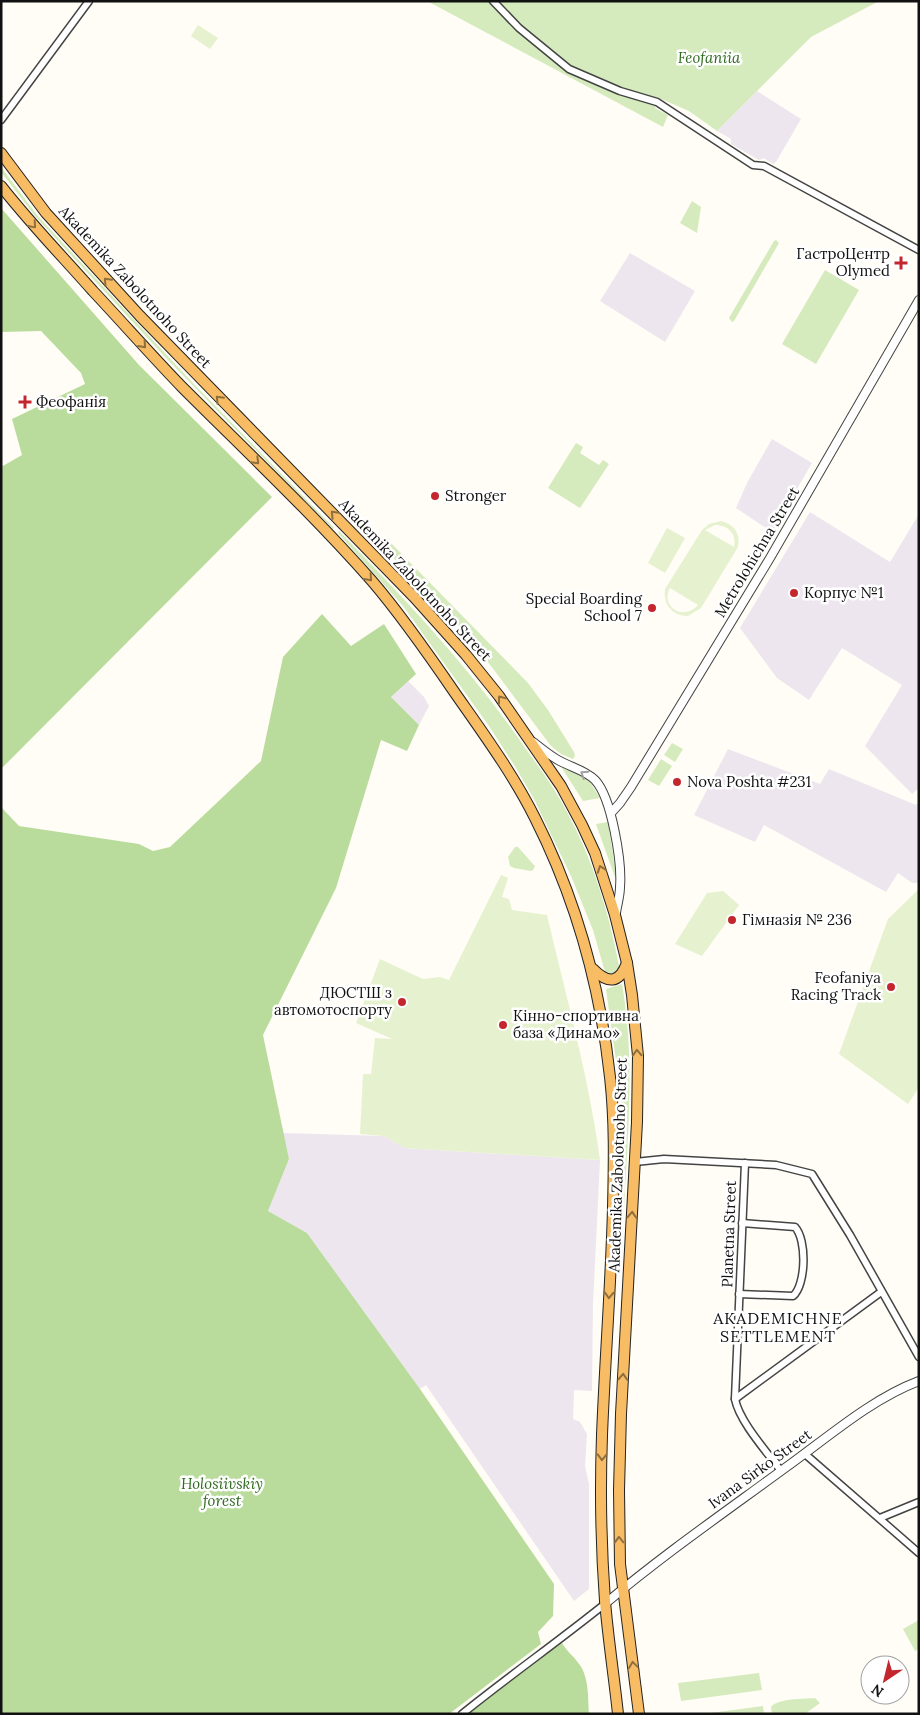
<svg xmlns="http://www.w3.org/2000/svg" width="920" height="1715" viewBox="0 0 920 1715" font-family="Lora,serif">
<rect width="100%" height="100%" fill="#fffdf5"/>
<g fill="#eee6ef">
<path d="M757,91l44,28 -25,43 -3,2 -9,-6 -5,2 -28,-16v-5l-14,-8z"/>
<path d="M630,253l65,38 -30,51 -65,-41z"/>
<path d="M772,439l40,24 -40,69 -36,-24 11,-25z"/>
<path d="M810,512l80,50 29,-48v274l-7,6 -47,-48 37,-61 -60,-37 -33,52 -32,-22 -37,-50z"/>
<path d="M408,681l16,16 5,9 -10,19 -28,-28z"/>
<path d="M728,749l92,35 9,-15 87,36 3,-3v81h-7l-14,-10 -12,19 -122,-67 -9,17 -61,-27z"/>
<path d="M283,1133l101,3 21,12 195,12 -7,144 -1,87 -18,-1 -1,29 7,3 7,12 -2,32 4,18v105l-15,12 -148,-216 -6,4 -113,-156 -39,-22 21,-52z"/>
</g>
<g fill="#d5ebbd">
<path d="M427,1h452l-68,36 -94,94 -28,-20 -30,-13 -4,10 13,7 -5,12z"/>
<path d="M1,167l36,48 50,54 103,111 144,148 -1,1 -168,-172 -130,-141 -34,-44z"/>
<path d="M692,201l9,6 -4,26 -17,-10z"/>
<path d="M776,240l3,3 -45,78 -2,1 -3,-4 45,-77z"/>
<path d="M825,270l34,20 -43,74 -34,-20z"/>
<path d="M576,443l7,4 -3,6 19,12 4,-5 6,4 -29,44 -32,-20z"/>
<path d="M339,531c68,70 134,140 189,221 14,19 28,39 39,60 26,48 42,101 52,154 -1,6 -2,8 -8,9l-6,-3 -12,-42 -22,-54 -37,-77 -18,-31 -27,-42 -86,-120 -65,-73z"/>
<path d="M381,539h6l141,144 20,27 26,42 1,4 -2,3 -12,-5 -10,-8 -57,-76 -35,-44 -80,-83z"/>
<path d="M672,743l11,6 -8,13 -11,-7z"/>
<path d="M661,759l11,7 -13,20 -11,-6z"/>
<path d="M560,765l28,14 12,19 -17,3z"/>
<path d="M608,822l8,51v7l-20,-56z"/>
<path d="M515,847h3l15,17 2,2 -2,4 -2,1 -17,-3 -4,-2 -2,-9z"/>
<path d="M622,984c13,74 6,150 2,224h-2l1,-60 -2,-51 -15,-108z"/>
<path d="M919,1620v29l-4,2 -12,-22z"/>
<path d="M759,1673l3,17 -81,11 -3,-18z"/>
<path d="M815,1698l5,5 -15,11h-33l-1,-7c7,-9 33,-8 44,-9z"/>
<path d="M763,1706l1,8h-61z"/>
</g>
<g fill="#b9dc9c">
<path d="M1,208l138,157 133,132 -271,272v-302l21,-12 -10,-36 73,-35 -4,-11 -40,-42 -40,1z"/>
<path d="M322,614l29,32 33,-22 32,50 -25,23 28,28 -12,26 -26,-11 -45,148 -73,147 26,124 -21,52 39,22 113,156 134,195 -1,32 -15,16 3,12 -92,70h-448v-907l18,19 120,18 14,7 17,-4 91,-86 22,-104z"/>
<path d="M562,1643c6,10 11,12 17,21 10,12 9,34 10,50h-125z"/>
</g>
<g fill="#e6f2cf" fill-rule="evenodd">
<path d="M198,25l20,13 -8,11 -19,-13z"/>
<path d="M721,521c13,3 20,13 17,26l-37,61 -13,8c-16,0 -25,-12 -23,-27l37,-59 7,-6zM715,525c13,0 22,9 19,22l-29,-17zM670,588l28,17c-15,17 -38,1 -28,-17z"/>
<path d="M667,528l18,10 -20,35 -17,-10z"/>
<path d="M501,875l7,3 -6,19 7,2 3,11 35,5c19,81 42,163 53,245l-195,-12 -21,-12 -24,-2 3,-60h8l4,-36 17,1 -36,-16 24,-64 43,20 17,-2 9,3z"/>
<path d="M919,889v198l-11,17 -69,-50 49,-135z"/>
<path d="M723,891l16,14 -37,51 -27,-12 32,-51z"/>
</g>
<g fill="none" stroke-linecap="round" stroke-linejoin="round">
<g stroke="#444" stroke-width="9">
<g id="minor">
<path d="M493,1l26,27 50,41 51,22 37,11 96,63 11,1 155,84"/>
<path d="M1,120l88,-119"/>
<path d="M635,1162l29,-3 112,6 36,9 38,61 69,122"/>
<path d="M745,1163l-10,236c4,22 32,53 46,72"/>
<path d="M739,1294l54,2c13,-11 14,-56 2,-69l-53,-4"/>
<path d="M735,1399l146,-107"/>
<path d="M805,1454l114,99"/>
<path d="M880,1518l39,-16"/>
<path d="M462,1714c47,-38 97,-73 144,-111"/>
</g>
</g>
<g stroke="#444" stroke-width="10">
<g id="tertiary">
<path d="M533,742c8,6 16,13 25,18 12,7 27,10 37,20 17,18 27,83 25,107 0,9 -3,18 -4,26"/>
<path d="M611,813l9,-10 11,-16 139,-229 149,-258"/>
<path d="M606,1603c57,-48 119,-91 179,-135 42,-30 86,-69 134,-87"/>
</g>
</g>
<g stroke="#222" stroke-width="12">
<g id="trunk">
<path d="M1,153l45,60 94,103 274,281 52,58 33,41 62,90 21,39 13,28 20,62 12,48 5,32 6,61 -1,66 -16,292 -2,76 1,74 19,150"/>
<path d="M1,186c29,37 61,70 92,105 30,32 59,65 89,96 64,64 130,126 190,194 30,35 57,74 83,112 28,40 58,81 80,125 42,83 65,167 75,259 5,44 4,87 3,131 -2,76 -8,151 -11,227 -2,55 -1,111 3,166 3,37 9,75 13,113"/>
<path d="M593,969c15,15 26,15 34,-6"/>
</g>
</g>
<use href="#minor" stroke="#fff" stroke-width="6"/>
<use href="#tertiary" stroke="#fff" stroke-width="8"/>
<use href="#trunk" stroke="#f7bc64" stroke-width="10"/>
</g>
<defs><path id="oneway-chevron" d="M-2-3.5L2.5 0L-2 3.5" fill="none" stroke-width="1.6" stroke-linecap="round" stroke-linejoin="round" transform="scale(1.25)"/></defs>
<g stroke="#906f3f">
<use href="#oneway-chevron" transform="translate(33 225) rotate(49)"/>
<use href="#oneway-chevron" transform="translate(107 281) rotate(-133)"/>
<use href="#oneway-chevron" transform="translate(143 345) rotate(48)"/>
<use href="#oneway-chevron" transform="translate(219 399) rotate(-134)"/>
<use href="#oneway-chevron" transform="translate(256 461) rotate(45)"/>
<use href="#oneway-chevron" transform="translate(334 514) rotate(-134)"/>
<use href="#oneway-chevron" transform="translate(369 578) rotate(48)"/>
<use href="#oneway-chevron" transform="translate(501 699) rotate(-127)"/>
<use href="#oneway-chevron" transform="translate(601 869) rotate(-110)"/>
<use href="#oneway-chevron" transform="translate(637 1053) rotate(-93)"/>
<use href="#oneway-chevron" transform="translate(632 1215) rotate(-87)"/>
<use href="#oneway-chevron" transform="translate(609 1295) rotate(93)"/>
<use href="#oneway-chevron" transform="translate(623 1377) rotate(-87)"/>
<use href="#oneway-chevron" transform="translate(602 1457) rotate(91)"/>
<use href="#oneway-chevron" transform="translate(619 1540) rotate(-92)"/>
<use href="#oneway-chevron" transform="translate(633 1665) rotate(-98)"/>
</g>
<use stroke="#a0a0a0" href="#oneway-chevron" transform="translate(584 774) rotate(-147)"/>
<g fill="#c4262e" stroke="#fff" stroke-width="2">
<path d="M898.5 255.5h5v5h5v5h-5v5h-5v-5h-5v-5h5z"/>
<path d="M22.5 394.5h5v5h5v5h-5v5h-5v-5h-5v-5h5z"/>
<circle cx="435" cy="496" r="5"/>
<circle cx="794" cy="593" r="5"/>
<circle cx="652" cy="608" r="5"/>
<circle cx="677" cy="782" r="5"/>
<circle cx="732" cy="920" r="5"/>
<circle cx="891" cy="987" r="5"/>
<circle cx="402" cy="1002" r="5"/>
<circle cx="503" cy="1025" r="5"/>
</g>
<g text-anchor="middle" stroke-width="5" stroke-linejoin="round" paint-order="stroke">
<g font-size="15" font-style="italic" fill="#2f6b1f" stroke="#fff">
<text x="709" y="63">Feofaniia</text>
<text x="222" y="1489">Holosiivskiy<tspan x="222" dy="17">forest</tspan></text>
</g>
<g font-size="15" fill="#111" stroke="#fff" text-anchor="start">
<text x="890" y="259" text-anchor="end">ГастроЦентр<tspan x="890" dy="17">Olymed</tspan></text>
<text x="36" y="407">Феофанія</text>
<text x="445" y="501">Stronger</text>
<text x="804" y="598">Корпус №1</text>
<text x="642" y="604" text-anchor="end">Special Boarding<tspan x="642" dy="17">School 7</tspan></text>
<text x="687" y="787">Nova Poshta #231</text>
<text x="742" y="925">Гімназія № 236</text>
<text x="881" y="983" text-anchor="end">Feofaniya<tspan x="881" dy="17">Racing Track</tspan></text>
<text x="392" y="998" text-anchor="end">ДЮСТШ з<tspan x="392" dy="17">автомотоспорту</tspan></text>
<text x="513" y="1021">Кінно-спортивна<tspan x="513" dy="17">база «Динамо»</tspan></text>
</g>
<g font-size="15" fill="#111" stroke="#fff">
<text transform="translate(135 287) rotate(47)" y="5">Akademika Zabolotnoho Street</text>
<text transform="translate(757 552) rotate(-59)" y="5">Metrolohichna Street</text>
<text transform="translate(415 580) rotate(47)" y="5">Akademika Zabolotnoho Street</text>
<text transform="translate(618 1165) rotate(-88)" y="5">Akademika Zabolotnoho Street</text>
<text transform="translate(729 1234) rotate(-88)" y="5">Planetna Street</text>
<text transform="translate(760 1469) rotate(-36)" y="5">Ivana Sirko Street</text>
</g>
<g font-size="16" letter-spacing="1" fill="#111" stroke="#fff">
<text x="778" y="1324">AKADEMICHNE<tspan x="778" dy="18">SETTLEMENT</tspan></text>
</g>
</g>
<rect width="920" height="1715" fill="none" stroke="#111111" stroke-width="5"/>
<g transform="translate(885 1680) rotate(215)"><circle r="24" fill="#ffffff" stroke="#a0a0a0"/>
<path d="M0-4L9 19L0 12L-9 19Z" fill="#c4262e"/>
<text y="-8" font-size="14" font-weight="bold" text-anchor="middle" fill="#111111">N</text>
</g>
</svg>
